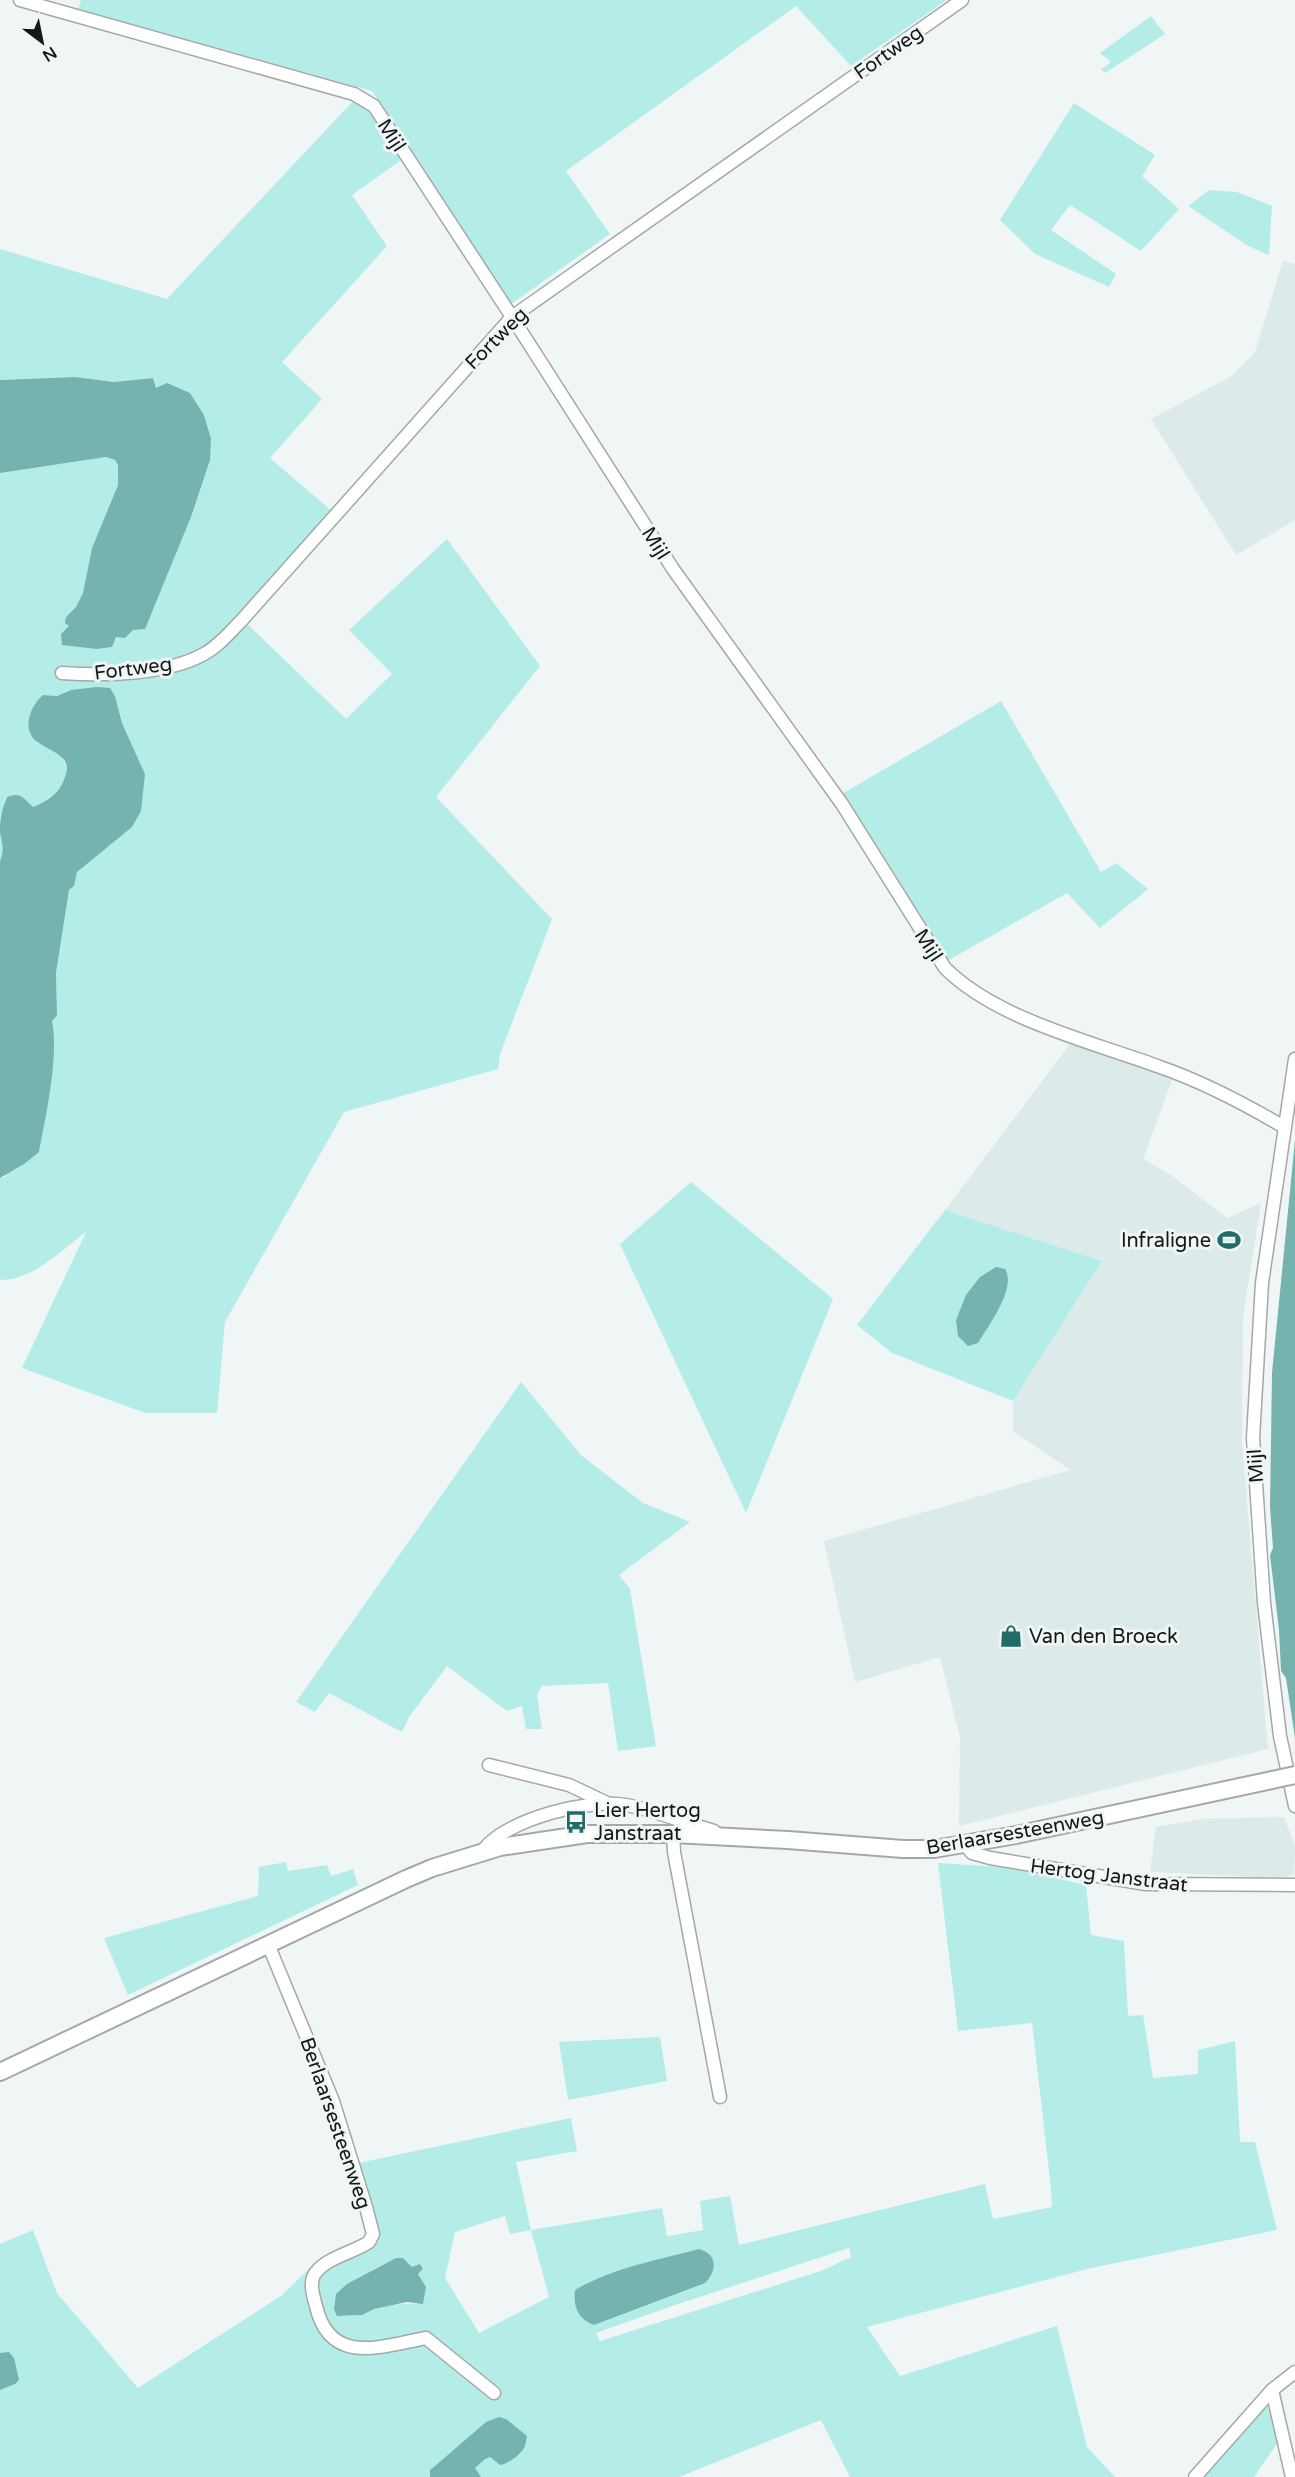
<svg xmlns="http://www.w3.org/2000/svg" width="1295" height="2477" viewBox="0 0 1295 2477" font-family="'Varela Round',sans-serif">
<rect width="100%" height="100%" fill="#eff6f5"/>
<g fill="#dcebea">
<path d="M1283,261l12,3v256l-59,35 -85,-136 79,-42 25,-25z"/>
<path d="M1070,1044l104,31 -31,84 28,16 56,43 34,-15 -18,115 -1,124 26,307 -309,77 1,-88 -20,-81 -85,25 -31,-141 246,-71 -57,-39v-30l89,-140 -157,-51z"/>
<path d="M1284,1817l11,30 -1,27 -9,3h-30l-105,-5 6,-45 48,-8z"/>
</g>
<g fill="#b4ede7" fill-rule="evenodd">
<path d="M81,0h866l-96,66 -55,-60 -230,165 44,63 -100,71 -138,-214 -294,-82z"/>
<path d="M1151,16l14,18 -60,39 -4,-4 10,-7 -11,-9z"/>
<path d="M355,99l12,8 34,53 -49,35 35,51 -105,116 40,37 -52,59 63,54 -90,108 103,99 46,-45 -43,-44 98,-91 93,127 -104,131 116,122 -52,135 -2,15 -154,43 -119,210 -8,91h-72l-123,-45 64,-136c-26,19 -52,48 -86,48v-102l5,-1c12,-20 32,-43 40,-64 7,-15 10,-76 7,-93l5,-6 -1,-41 13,-83 5,-4 3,-14 15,-14 20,-14 33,-70 -23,-51 -7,-27 -44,-6 -14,6 -14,-1 -6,47c6,3 16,6 21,11 22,21 -4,47 -25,54 -11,-10 -12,-15 -27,-10l-6,34 4,19 -4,11v-388l106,-16 9,3 3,5v20l-26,63 -9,45 -7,14 -10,10 4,8 27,24 14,-2 5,-10 17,-7 12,-2 46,-111 19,-57 -6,-45 -14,-22 -34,-5 -3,-10 -39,4 -39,-5 -75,3v-131l167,50z"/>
<path d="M1074,103l81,52 -13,21 37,33 -38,42 -71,-46 -19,25 65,44 -7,13 -74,-33 -35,-34z"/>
<path d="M1209,190l28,2 35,14 -3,49 -21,-9 -60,-40z"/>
<path d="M1001,701l100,171 15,-9 32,26 -48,39 -33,-35 -120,68 -105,-167z"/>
<path d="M691,1182l142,117 -87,214 -126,-269z"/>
<path d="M945,1210l157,51 -89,140 -121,-48 -35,-28z"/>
<path d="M521,1382l61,74 61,47 47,19 -71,53 11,14 26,157 -38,5 -10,-68 -66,3 -5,9 5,34h-16l-4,-23 -15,5 -60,-45 -38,51 -7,15 -73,-39 -14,19 -19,-10z"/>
<path d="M286,1862l2,9 39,-6 4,11 22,-7 5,16 -230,110 -24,-57 154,-42 1,-29z"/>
<path d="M938,1863l76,5 72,17 5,50 33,6 4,75 15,-1 10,63 45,-4v-24l37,-9 5,101h15l22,88 -186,38 -224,59 33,49 157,-50 30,121 28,30h-265l-29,-57 -142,57h-679v-233l33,-14 24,63 81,95 143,-92 29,-28 55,-26 4,-8 -20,-69 222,-47 6,33 -61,11 15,68 131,-22 5,28 36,-6 -3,-29 30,-5 9,49 246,-61 8,35 59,-12 -1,-19 -19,-165 -74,8zM505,2216l5,18 21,-4 18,67 -70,36 -34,-55 10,-46zM849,2248l2,9 -30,14 -221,70 -4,-8 76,-27zM396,2258h7l9,9 8,-3 3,5 -5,5 8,13 -9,17c-10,-2 -33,2 -44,5 -14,5 -22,10 -37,5l-2,-11 37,-32z"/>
<path d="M660,2037l7,44 -99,19 -9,-58z"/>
<path d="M1266,2401l12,41 -24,35h-53z"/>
</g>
<g fill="#74b3ae">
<path d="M75,377l39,5 39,-4 3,10 11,-5 23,10 14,22 7,24 -1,21 -19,57 -46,112 -12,1 -8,8 -9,-1 -4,10 -15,2 -35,-4 -1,-11 8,-8 -4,-3 1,-6 10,-10 7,-14 9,-45 26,-63v-20l-3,-5 -9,-3 -106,16v-93z"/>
<path d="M97,687l13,1 5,8 7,27 23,51 -4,37 -9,16 -55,45 -3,14 -5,4 -13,83 1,42 -5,6c7,36 -6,93 -13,131l-15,12 -24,14v-317c5,-12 2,-17 0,-29 0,-13 2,-23 7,-35 14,-5 15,0 26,10 11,-4 24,-12 29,-23 14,-28 -6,-29 -23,-41 -19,-12 -9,-37 4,-48l14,1 14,-6z"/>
<path d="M1295,1140v598l-9,-60 -5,-7 -2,-41 -9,-75 3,-7 -3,-41 2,-134z"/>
<path d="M996,1267l9,2c12,19 -17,57 -27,74l-10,3 -10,-10 -2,-16 10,-25 14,-18z"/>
<path d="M699,2249c19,5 18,22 6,34l-111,42c-16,-6 -21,-18 -19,-35 37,-22 83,-30 124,-41z"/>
<path d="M396,2258h7l9,9 8,-3 3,5 -5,5 8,13 -3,17 -16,-2 -33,7 -12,6 -25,1 -3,-7 2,-15 11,-10z"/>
<path d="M9,2352l5,6 5,22 -4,4 -15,6v-37z"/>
<path d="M499,2417l7,2 21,17c-1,3 -1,7 -2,10 -3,8 -17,18 -25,19l-10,-8 -5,2 -10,9 6,9h-51v-7l5,-4 51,-44z"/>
</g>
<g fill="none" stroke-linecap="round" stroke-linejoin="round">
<g stroke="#a3a9a8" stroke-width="15">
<g id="street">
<path d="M20,0l334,94 20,12 138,211 161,252 169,235 103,164c52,52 148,74 215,99 43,15 85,37 124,60"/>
<path d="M62,673c42,3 104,2 142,-19 15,-8 26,-22 38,-34l270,-303 450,-317"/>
<path d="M1295,1059l-33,224 -9,155 11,165 16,133 15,70"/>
<path d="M489,1765l80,20 38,18"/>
<path d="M673,1834l1,18 46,245"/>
<path d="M965,1844l7,9 18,5 156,26 149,1"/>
<path d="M485,1848c23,-29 105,-50 141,-43 29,5 59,18 88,26"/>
<path d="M268,1944l65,157 33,106 7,27 -4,8c-15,10 -40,15 -52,29 -9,9 -4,24 -1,35 14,61 66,40 110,32l68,55"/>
<path d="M1272,2390l20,87"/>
<path d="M1195,2477l77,-87 23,-18"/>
</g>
</g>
<g stroke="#a3a9a8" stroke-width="20">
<path id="secondary" d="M0,2072l406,-193 26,-11 68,-21 87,-13h86l115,6 115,9h31l82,-14 256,-55"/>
</g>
<use href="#street" stroke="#fff" stroke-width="12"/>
<use href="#secondary" stroke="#fff" stroke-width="16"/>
<g stroke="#a3a9a8" stroke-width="20" stroke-linecap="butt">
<path id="secondary-bridge" d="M1272,1780l23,-5"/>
</g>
<use href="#secondary-bridge" stroke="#fff" stroke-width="16"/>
</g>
<defs>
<g id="stadium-bare" transform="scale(1.8)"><path d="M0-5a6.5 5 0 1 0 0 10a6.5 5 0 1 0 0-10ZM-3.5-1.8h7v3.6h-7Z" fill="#216c67" stroke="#eff6f5" stroke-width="2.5" paint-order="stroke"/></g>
<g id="shop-bare" transform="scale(1.8)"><path d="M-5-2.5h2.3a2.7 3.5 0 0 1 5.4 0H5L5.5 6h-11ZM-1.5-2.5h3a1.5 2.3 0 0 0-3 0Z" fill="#216c67" stroke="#eff6f5" stroke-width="2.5" paint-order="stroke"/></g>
<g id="bus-bare" transform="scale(1.8)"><path d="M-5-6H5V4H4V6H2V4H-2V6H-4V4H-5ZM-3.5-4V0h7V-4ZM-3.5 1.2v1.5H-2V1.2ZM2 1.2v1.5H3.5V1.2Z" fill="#216c67" stroke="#eff6f5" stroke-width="2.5" paint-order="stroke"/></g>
</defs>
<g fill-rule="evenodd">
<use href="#stadium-bare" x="1229" y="1240"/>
<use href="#shop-bare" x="1011" y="1636"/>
<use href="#bus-bare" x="576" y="1822"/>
</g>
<g text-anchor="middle" stroke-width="6" stroke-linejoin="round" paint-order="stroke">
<g font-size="20" fill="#161818" stroke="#eff6f5">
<text transform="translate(888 52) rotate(-35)" y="7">Fortweg</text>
<text transform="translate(392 135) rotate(57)" y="7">Mijl</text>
<text transform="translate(496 338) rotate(-45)" y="7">Fortweg</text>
<text transform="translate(656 543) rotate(58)" y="7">Mijl</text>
<text transform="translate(133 668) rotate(-7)" y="7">Fortweg</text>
<text transform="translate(929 945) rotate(57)" y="7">Mijl</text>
<text transform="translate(1255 1466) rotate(-94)" y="7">Mijl</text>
<text transform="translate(1015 1832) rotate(-10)" y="7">Berlaarsesteenweg</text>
<text transform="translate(1109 1875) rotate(7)" y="7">Hertog Janstraat</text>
<text transform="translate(336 2123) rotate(71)" y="7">Berlaarsesteenweg</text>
</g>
<g font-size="20" fill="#161818" stroke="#eff6f5" text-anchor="start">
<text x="1211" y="1247" text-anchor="end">Infraligne</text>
<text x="1029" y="1643">Van den Broeck</text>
<text x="594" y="1817">Lier Hertog<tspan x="594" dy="23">Janstraat</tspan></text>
</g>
</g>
<g transform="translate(42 42) rotate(148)" stroke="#eff6f5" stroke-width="4.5" paint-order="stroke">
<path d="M0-4.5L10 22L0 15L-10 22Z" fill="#161818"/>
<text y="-9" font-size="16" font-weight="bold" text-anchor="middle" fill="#161818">N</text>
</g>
</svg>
